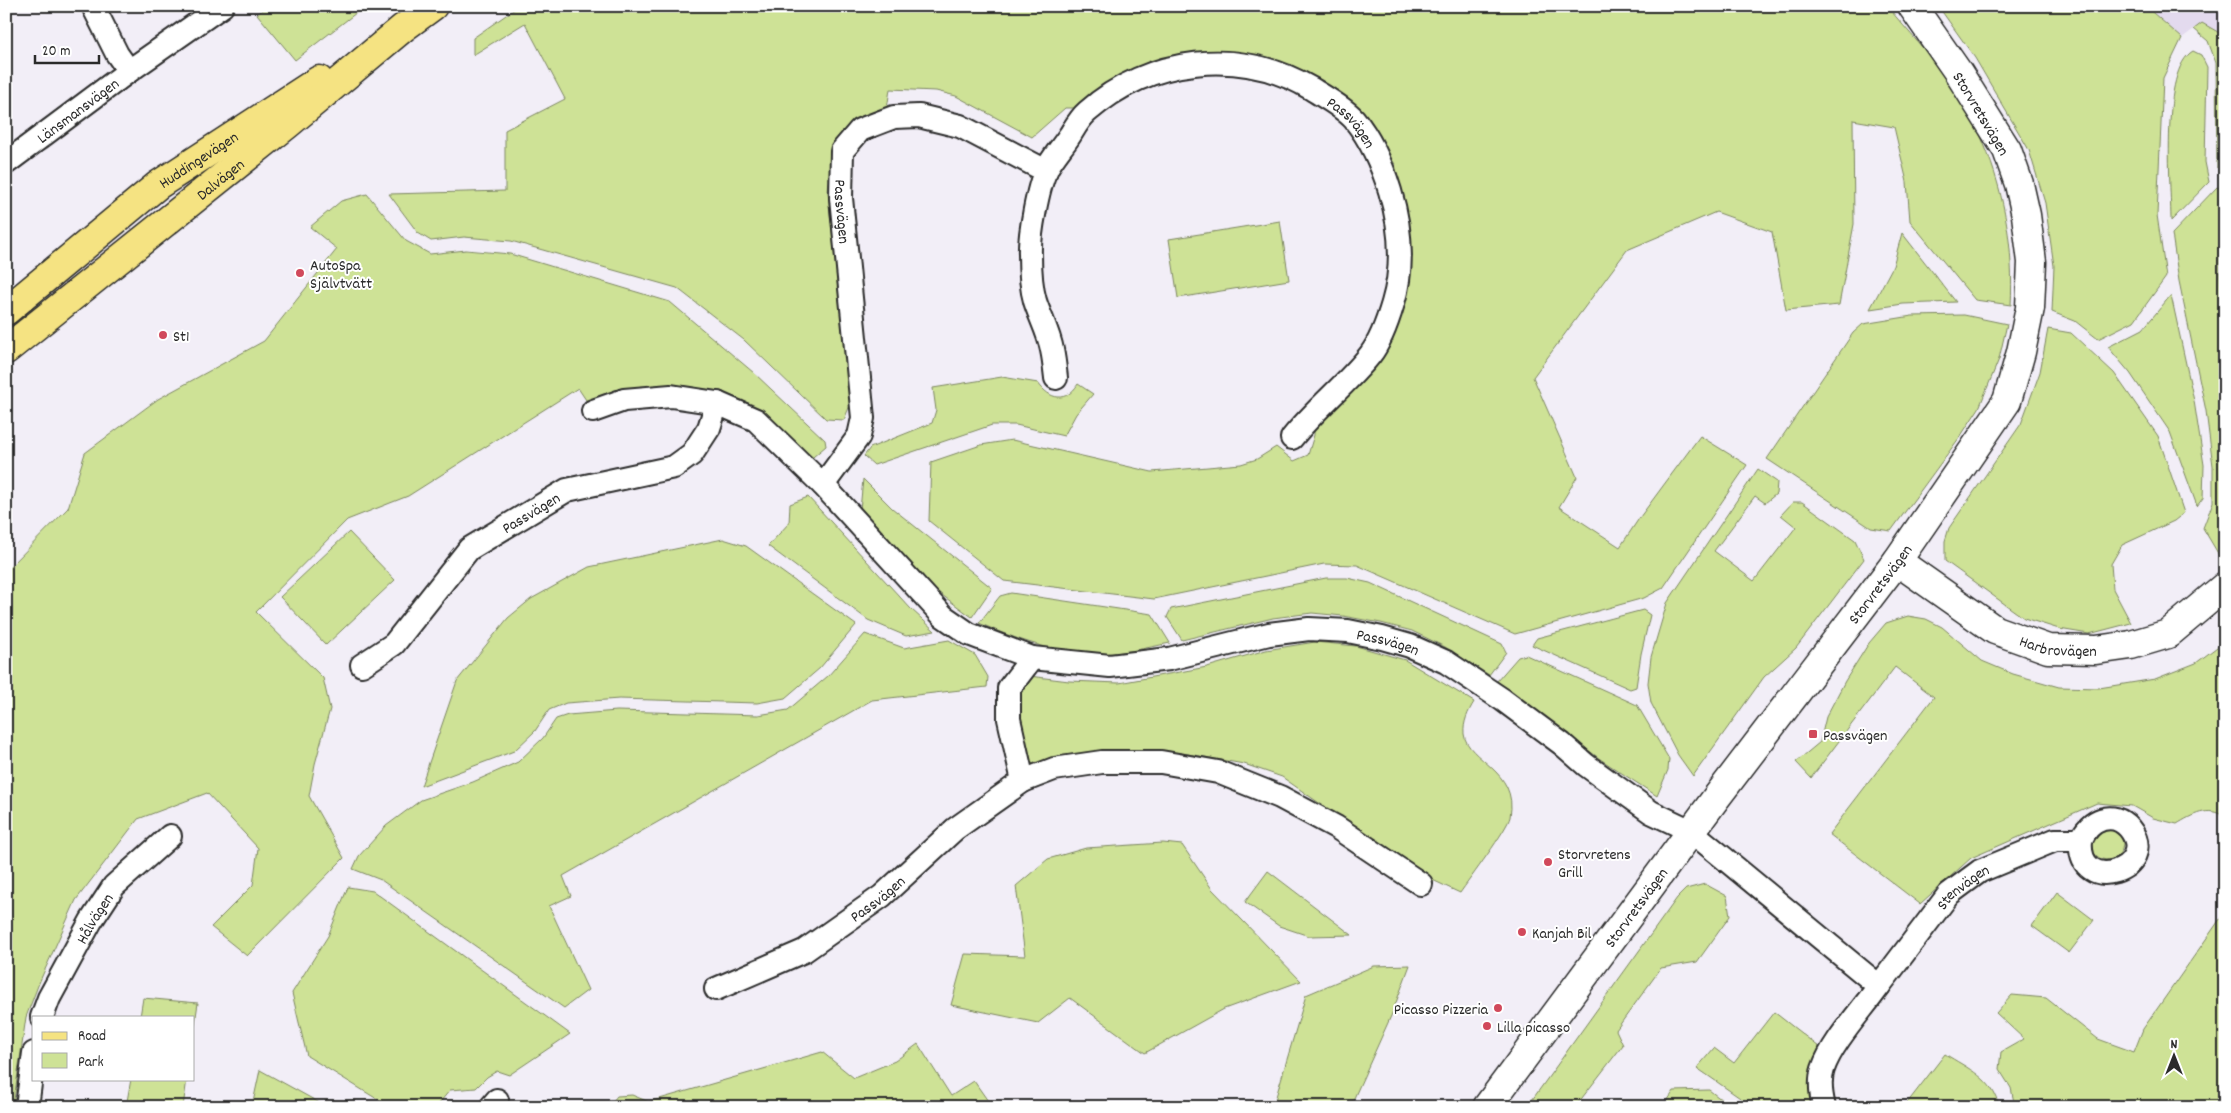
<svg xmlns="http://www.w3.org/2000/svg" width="2231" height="1113" viewBox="0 0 2231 1113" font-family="Dekko,sans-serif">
<rect width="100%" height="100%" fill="#f2eef7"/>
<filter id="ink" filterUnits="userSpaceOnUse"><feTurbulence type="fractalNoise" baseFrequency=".02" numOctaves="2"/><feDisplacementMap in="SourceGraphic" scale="10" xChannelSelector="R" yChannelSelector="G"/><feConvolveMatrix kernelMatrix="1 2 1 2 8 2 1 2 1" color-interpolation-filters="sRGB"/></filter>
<g filter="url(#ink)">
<path fill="#e3daee" d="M2145,6h80v30l-23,-13 -20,15z"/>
<g fill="#cee296" stroke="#7c8660">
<path d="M268,6h97l-70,54 -38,-46z"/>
<path d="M519,6h1368c21,26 45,50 63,78 12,18 26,40 34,60 21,51 30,106 27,161l-36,-5 -65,-79 -3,-39 -13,-55 -41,-7 1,104 -15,81 -53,5 -14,-78 -56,-20 -89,38 -94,127 44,100 -18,30 61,40 20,-30 60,-81 47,29 -84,123 -19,10 -129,36 -158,-69 -33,-1 -170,35 -150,-18 -75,-60 2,-59 50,-17 31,-5 140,32 89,-8 16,-5 19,-12 18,14 14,-6 6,-20v-10l95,-146 2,-37 -16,-78 -39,-54 -51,-36 -29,-13 -37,-7 -159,54h-15l-33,29 -76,-41 -20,-5 -46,-2 -3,20 -56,40 -3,44 22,212 -6,15 -18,-1 -82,-79 -67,-52 -166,-47 -47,-4 -33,4 -13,-8 -29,-39 116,-3v-61l60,-31 -40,-76 -52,32v-17z"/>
<path d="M1938,6h207l37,32 -19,40 -6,137 9,62 -32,44 -36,18 -23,-18 -23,-9 2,-46 -9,-63 -16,-53 -54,-92z"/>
<path d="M2202,23l23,13v94l-8,38 -1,-105 -8,-22 -14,-12z"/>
<path d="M2193,51l8,4 6,12 -2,95 4,20 -38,39c0,-37 -11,-151 22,-170z"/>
<path d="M2217,187l8,3 -6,10 1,75 5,68v204l-6,8 -16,-27 10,-26v-36l-7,-55 -27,-130 -7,-47z"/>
<path d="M367,194l39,47 24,13 36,-4 44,4 160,48 84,71 71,67 1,6 -19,16 -47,-50 -18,-12 -22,-6 -132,9 -10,-15 -170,108 -61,24 -91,92 67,66 7,31 -15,55 -6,32 35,62 -97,98 -36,-29 42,-42 5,-37 -51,-55 -69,26 -62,81 -37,83 -13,34 -13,90h-7v-536l62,-63 17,-55 73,-54 106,-58 73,-92 -27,-22 31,-26z"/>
<path d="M1280,221l9,59 -111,18 -9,-59z"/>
<path d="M1902,233l54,69 -53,2 -33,5 23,-43z"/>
<path d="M2171,295l23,106 10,64 -1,33 -6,8 -27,-74 -40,-59 -22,-26 35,-18z"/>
<path d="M1964,315l43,9 -8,35 -20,49 -17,26 -71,97 -20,-3 -104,-69 86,-126 10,-9 49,-8z"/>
<path d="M2048,329l23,4 43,40 44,63 26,77 -10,8 -52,24 -11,19 2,25 18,34 -42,11 -30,-5 -35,-11 -79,-57v-20l4,-13 72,-104 19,-52z"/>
<path d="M1002,377l36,6c12,17 28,20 40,1l15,10 -17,20 -12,22 -48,-11h-24l-118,40 -10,-9 6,-8 62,-25 4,-13 -3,-22z"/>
<path d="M1758,469l19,13 -1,12 -11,9 -10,-7 -41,55 40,30 42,-54 -15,-12 12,-13h9l53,38 9,19 -68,89 -32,29 -71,99 -15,-21 -27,-52 -3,-20 3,-26 16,-54z"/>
<path d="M863,479l29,29 100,80 -20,29 -37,-27 -75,-80z"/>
<path d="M808,497l103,112 24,22 -29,5 -38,-16 -100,-74 21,-23 1,-19z"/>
<path d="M349,532l46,48 -69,65 -46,-48z"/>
<path d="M723,539l23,7 110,79 -36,43 -35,30 -28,5 -138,-4 -53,4 -17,7 -14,21 -21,20 -93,35 36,-105 51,-63 23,-19 58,-32z"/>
<path d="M1326,578h21l23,5 132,61 4,8 -17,23 -44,-28 -33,-16 -31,-8 -38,-7 -31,-3 -39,5 -91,22 -15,-23 4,-8z"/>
<path d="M1011,593l141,21 18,29c-24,5 -49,11 -73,11 -42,-1 -80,-14 -118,-31l21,-27z"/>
<path d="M1643,610l7,5 -9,39 -5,33 -6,2 -98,-44 5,-7z"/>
<path d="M1908,616l18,3 16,8 40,34 31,13 46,13 40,1 56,-9 41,-16 29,-22v176c-16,-12 -33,-2 -48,7l-24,-6 -21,-12 -35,-3 -126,55 -51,46 -91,-70 105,-137 -39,-30 -84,111 -15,-16 24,-20 6,-25 19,-36 24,-38 17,-20z"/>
<path d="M865,634l39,14 45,-8 26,15 13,22 -1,10 -115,13 -309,176 8,20 -22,10 39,84 -24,18 -183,-128 -28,-11 6,-13 27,-30 35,-26 52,-18 45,-20 25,-24 13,-19 12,-4 49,-4 141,4 30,-5 40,-34z"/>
<path d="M1315,642l41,4 49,14 69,42c-6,10 -11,20 -10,32 3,27 55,35 46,83 -2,11 -41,63 -50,76l-38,-18 -140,-98 -38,-13 -62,-11h-80l-58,13 -12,-2c-14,-29 -25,-59 -3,-88l40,5 50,2 88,-16 59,-17z"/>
<path d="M1526,655l111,50 32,54 -1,11 -11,26 -57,-37 -103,-78 21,-24z"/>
<circle cx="2107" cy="844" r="16"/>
<path d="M1163,843l19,2 30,44 89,92 -77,28 -79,44 -75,-55 -32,25 -87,-18 14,-51 60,2 -9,-70 32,-27 38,-11z"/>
<path d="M1268,871l84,64 -43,1 -30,-10 -34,-24z"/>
<path d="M1705,884l22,12 3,20 -33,46 -36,6 -45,62 7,15 -48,62h-48l150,-209 9,-9z"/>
<path d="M348,887l25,4 197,143 -61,41 -12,-4 -10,6 -11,11 -26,2 -14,17h-46l-83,-51 -15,-63 36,-57z"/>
<path d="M2057,892l37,28 -25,33 -37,-27z"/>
<path d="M2225,912v195h-210l-4,-19 -12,-19 2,-17 23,-13 -28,-26 16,-18 34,3 52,41 36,13 9,-23z"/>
<path d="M1410,965l-19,51 -41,91h-77l33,-112 68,-29z"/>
<path d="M143,998l55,5 -4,27v-13h-54z"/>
<path d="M1774,1012l45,35 -5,19v41h-61l-56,-39 17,-20 20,15z"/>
<path d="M918,1044l33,52 23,-15 14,20 -9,6h-371l9,-11 15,-1 17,7 173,-50 32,26 41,-17z"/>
<path d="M1945,1054c22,14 49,25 54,53h-95z"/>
<path d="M260,1070l67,37h-75z"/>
<path d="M131,1079h56l-4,28h-57z"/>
<path d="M1709,1090l22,17h-68l11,-16z"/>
</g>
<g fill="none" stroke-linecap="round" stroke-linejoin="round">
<g stroke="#2b2b2b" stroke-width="26">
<g id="street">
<path d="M93,6l24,48 12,17"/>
<path id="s1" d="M6,163l123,-92 93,-65"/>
<path id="s2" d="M1046,171l-86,-45 -41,-10 -25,1 -34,13 -18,21 -1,47 22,220 -4,18 -36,49 120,131 26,18 63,24 78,8 59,-7 100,-25 40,-5 39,2 34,7 28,8 36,16 57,38 59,44 24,21 65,47 40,19 188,155c-16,23 -47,56 -56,83 -4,12 -2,26 1,38"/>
<path id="s3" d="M1056,378c-1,-9 -2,-19 -4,-28 -3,-17 -12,-33 -17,-49 -4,-14 -5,-33 -5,-47 -1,-19 8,-67 16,-84 6,-12 17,-24 24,-35 5,-8 10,-17 17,-23 62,-55 153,-66 225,-23 14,9 31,18 42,30 18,22 28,46 36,72 11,37 14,75 3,112 -5,17 -12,38 -23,52 -24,30 -54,53 -78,83"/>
<path d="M593,411l31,-11 47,-4 46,7 39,17 67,65"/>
<path id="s4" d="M362,665l32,-21 75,-95 98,-59 107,-23 18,-13 17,-26 8,-25"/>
<path d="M1023,781l31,-12 48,-7h59l57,10 62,25 56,30 85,57"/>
<path id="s5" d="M1879,986l70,-92 31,-23 75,-31h26c8,-20 32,-31 48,-12 33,40 -53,71 -48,12"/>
<path id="s6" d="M716,989l88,-38 78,-55 73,-67 68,-48 -14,-62v-31l23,-30"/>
<path id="s7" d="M42,1017l7,-19 42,-77 23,-35 56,-50"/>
<path d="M27,1107l7,-54"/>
<path d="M491,1107l6,-7"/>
</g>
</g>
<g stroke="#2b2b2b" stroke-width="31">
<g id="secondary">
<path id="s8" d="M1897,561l98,69 53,19 48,1 35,-5 37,-11 57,-48"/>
<path id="s9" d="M1487,1107l229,-309 181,-237 110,-160 14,-49 9,-44 2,-46 -6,-47 -7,-31 -12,-34 -49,-78 -46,-66"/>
</g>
</g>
<g stroke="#2b2b2b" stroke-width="31">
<g id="primary">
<path id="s10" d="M6,311l152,-126 161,-105"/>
<path id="s11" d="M6,350l282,-226 115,-96 30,-22"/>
</g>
</g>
<use href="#street" stroke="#fff" stroke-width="22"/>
<use href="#secondary" stroke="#fff" stroke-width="28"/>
<use href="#primary" stroke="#f5e382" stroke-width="28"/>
</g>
</g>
<g fill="#d1495b" stroke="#fff" stroke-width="2">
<circle cx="300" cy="273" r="5"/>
<circle cx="163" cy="335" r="5"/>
<rect x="1808" y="729" width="10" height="10" rx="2.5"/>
<circle cx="1548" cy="862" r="5"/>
<circle cx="1522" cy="932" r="5"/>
<circle cx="1498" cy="1008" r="5"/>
<circle cx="1487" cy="1026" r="5"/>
</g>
<g text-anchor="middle" stroke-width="4" stroke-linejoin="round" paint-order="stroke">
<g font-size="16" fill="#2b2b2b" stroke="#fff">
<text dy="6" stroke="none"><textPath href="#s1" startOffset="89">Länsmansvägen</textPath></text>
<text transform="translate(1982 113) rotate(59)" y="6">Storvretsvägen</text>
<text dy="6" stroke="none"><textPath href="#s3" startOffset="579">Passvägen</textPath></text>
<text dy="6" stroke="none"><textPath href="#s10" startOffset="245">Huddingevägen</textPath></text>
<text dy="6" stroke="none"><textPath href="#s11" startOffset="274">Dalvägen</textPath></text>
<text dy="6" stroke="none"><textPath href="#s2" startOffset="289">Passvägen</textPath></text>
<text dy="6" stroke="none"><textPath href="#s4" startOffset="231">Passvägen</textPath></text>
<text dy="6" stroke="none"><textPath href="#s9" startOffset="654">Storvretsvägen</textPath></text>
<text dy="6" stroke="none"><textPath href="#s2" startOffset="1214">Passvägen</textPath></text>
<text dy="6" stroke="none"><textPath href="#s8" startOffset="186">Harbrovägen</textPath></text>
<text dy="6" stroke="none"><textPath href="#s5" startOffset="131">Stenvägen</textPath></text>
<text dy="6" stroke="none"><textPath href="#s6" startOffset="186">Passvägen</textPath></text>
<text dy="6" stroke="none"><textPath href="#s9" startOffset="249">Storvretsvägen</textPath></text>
<text dy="6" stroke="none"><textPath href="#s7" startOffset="112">Hålvägen</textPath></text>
</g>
<g font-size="16" fill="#2b2b2b" stroke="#fff" text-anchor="start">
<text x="310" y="270">AutoSpa<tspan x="310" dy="18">Självtvätt</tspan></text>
<text x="173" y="341">St1</text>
<text x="1823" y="740">Passvägen</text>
<text x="1558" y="859">Storvretens<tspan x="1558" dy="18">Grill</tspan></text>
<text x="1532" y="938">Kanjah Bil</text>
<text x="1488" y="1014" text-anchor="end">Picasso Pizzeria</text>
<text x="1497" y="1032">Lilla picasso</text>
</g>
</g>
<rect width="2231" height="1113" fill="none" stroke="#fff" stroke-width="25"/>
<rect x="12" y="12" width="2206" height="1088" fill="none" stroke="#2b2b2b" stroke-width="2" filter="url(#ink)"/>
<rect x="32" y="1016" width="162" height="65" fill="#ffffff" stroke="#aaaaaa"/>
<rect x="42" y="1032" width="25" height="8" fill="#f5e382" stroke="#aaaaaa"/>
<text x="78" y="1040" font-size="15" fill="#2b2b2b">Road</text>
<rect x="42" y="1053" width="25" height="15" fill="#cee296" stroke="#aaaaaa"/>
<text x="78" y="1066" font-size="15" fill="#2b2b2b">Park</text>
<g transform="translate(2174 1056)" stroke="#ffffff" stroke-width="4" paint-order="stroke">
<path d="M0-4L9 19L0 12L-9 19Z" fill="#2b2b2b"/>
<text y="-8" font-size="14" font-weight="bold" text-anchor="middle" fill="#2b2b2b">N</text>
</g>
<path d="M35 55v8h64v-8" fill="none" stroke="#2b2b2b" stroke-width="2.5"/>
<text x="42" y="55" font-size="15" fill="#2b2b2b" stroke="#ffffff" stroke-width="4" paint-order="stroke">20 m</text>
</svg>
